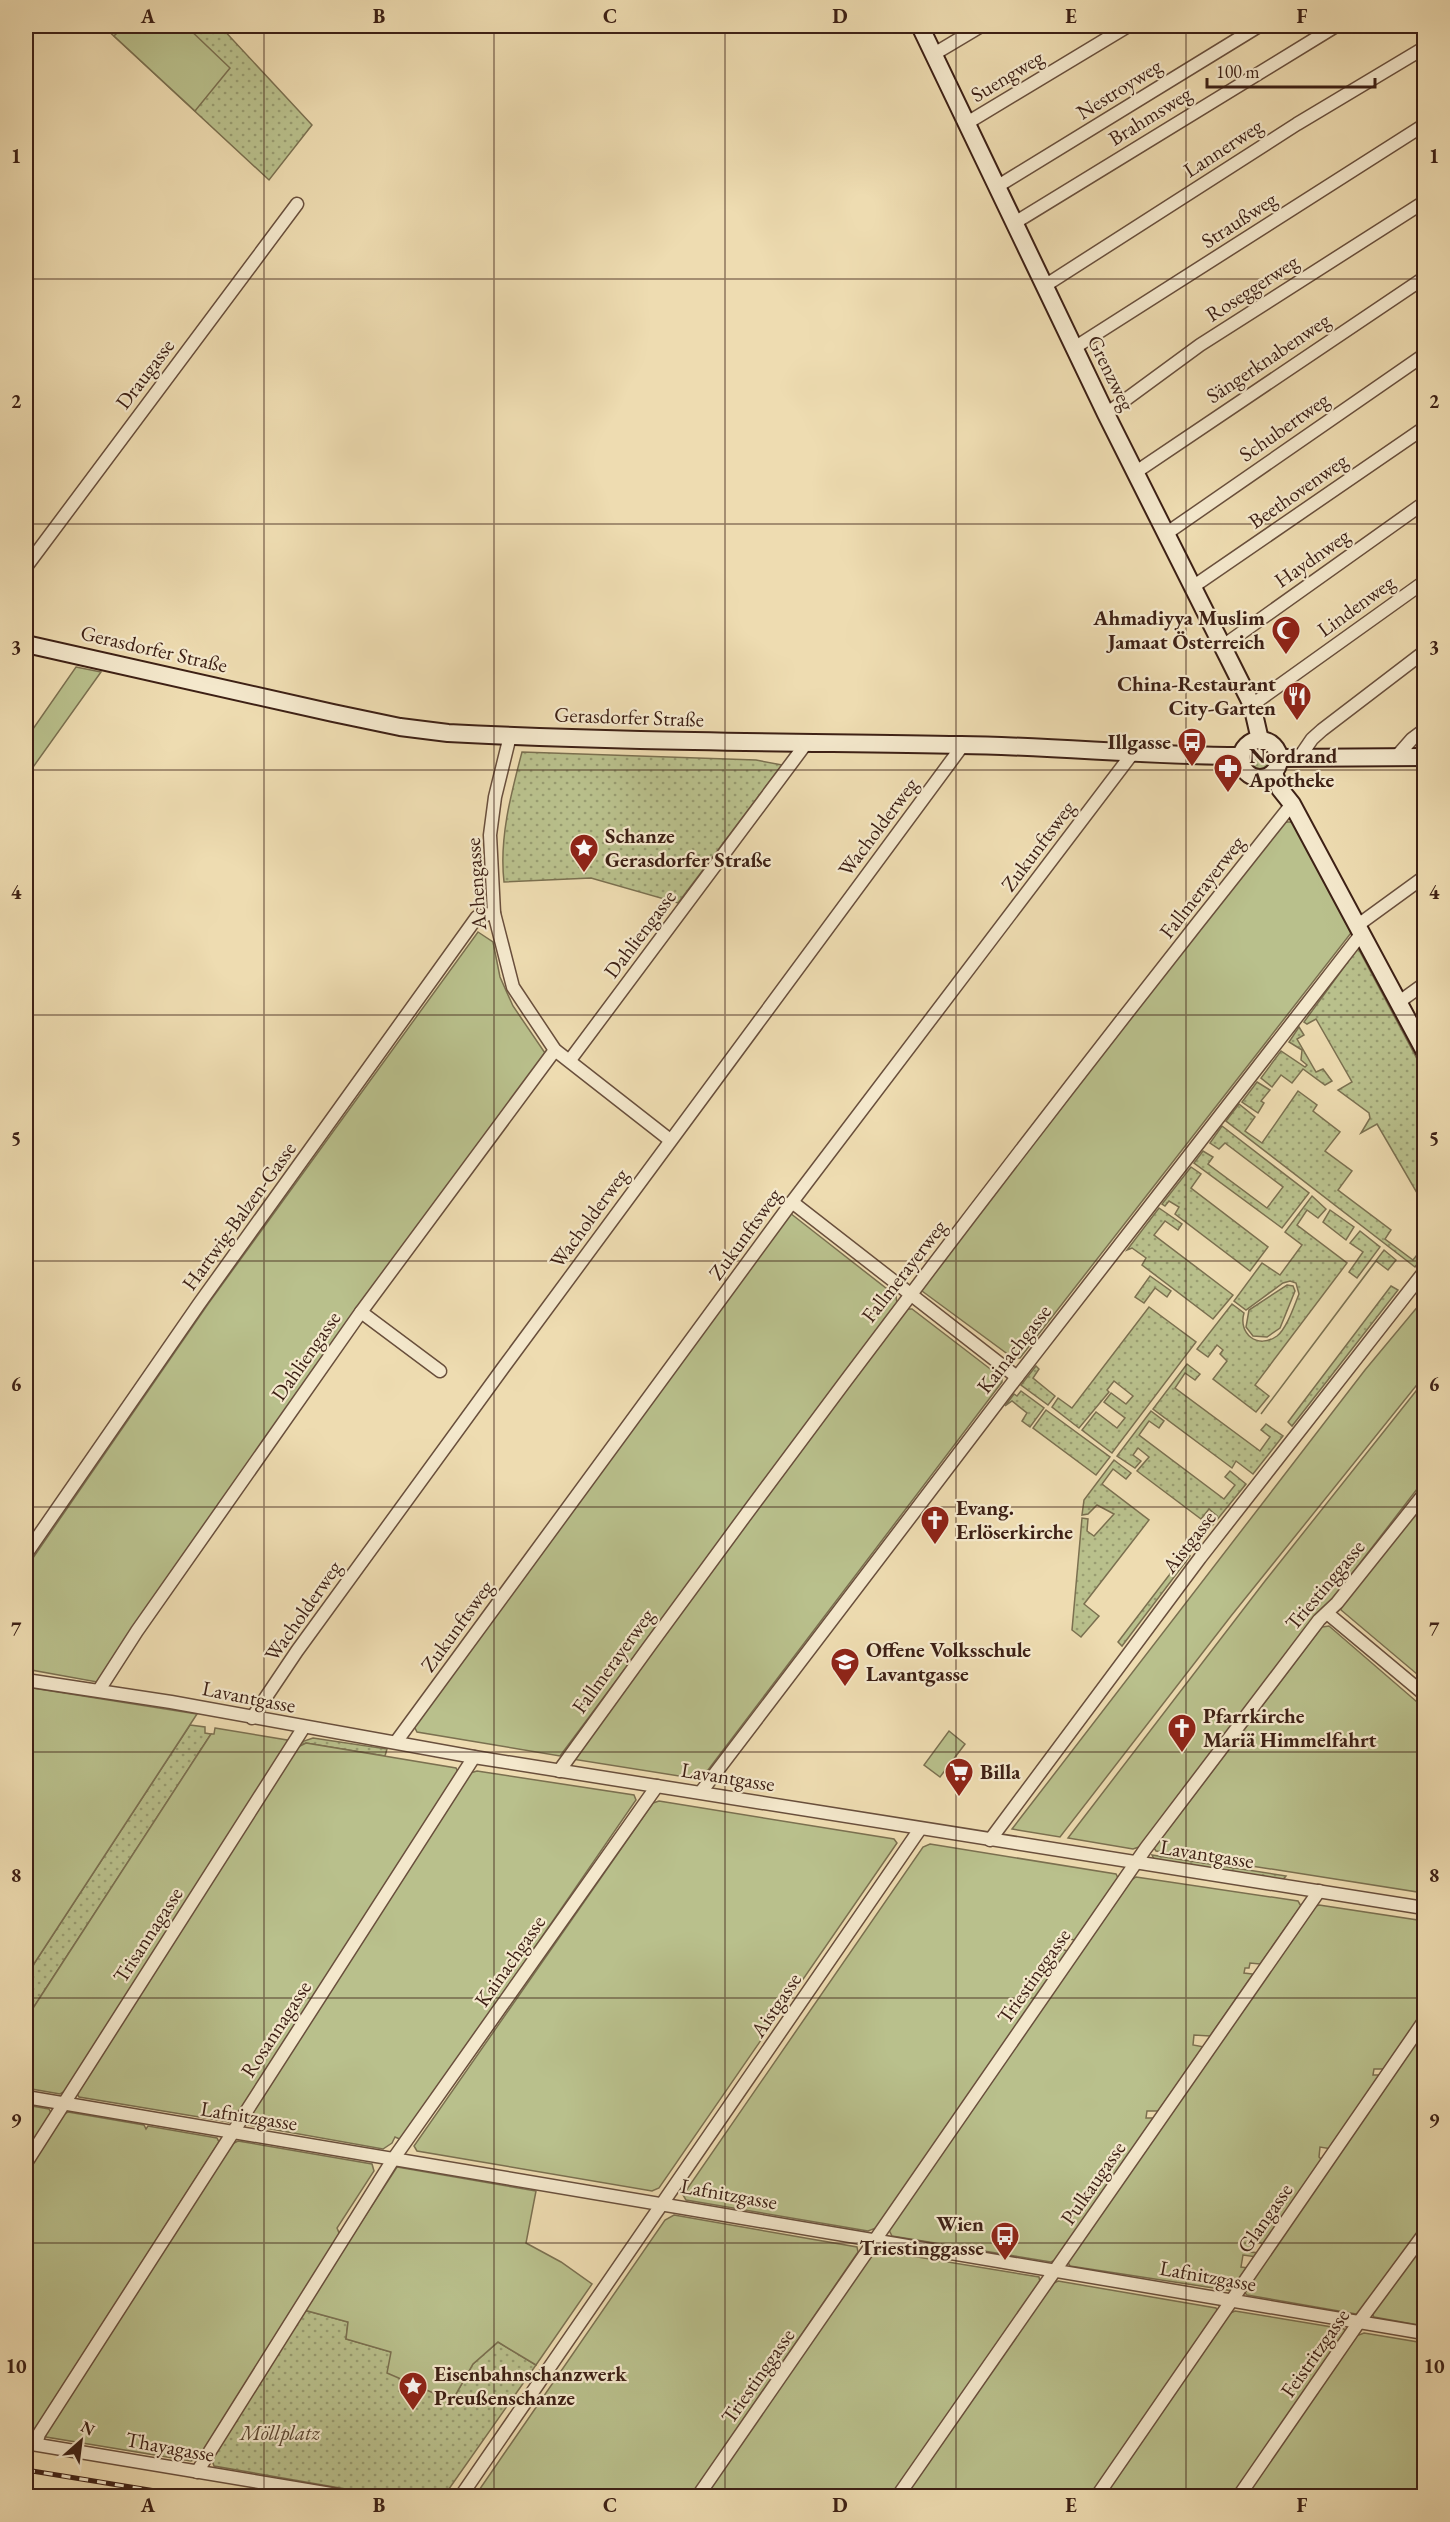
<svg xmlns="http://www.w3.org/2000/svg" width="1450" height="2522" viewBox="0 0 1450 2522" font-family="'EB Garamond',serif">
<defs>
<pattern id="grass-dots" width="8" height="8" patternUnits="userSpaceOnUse" patternTransform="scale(1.5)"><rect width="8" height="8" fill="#b9c08c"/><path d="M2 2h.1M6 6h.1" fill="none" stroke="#989c71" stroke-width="1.8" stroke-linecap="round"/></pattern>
</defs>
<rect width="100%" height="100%" fill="#eedcb1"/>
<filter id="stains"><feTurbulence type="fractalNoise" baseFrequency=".00333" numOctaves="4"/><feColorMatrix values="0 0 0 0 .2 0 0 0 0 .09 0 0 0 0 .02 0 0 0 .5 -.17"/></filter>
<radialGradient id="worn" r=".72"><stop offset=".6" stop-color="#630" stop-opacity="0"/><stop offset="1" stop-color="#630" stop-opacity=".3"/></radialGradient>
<g fill="url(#grass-dots)" stroke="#7b7050" stroke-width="1.5">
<path d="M103,26h117l92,99 -43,55z"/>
<circle cx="1260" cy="759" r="14"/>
<path d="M522,752l234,8 26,5 -104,138 -87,-25 -87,4c-5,-44 7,-88 18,-130z"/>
<path d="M1358,948l66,124v133l-47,-81 -16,9 9,-15 -1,-5 -31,-23 14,-8 -36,-63 -9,5 -3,-2z"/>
<path d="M1299,1027l5,8 -7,4 19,33 7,-3 9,12 -7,4 -22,-16 -11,14 -11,-8 -9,12 -11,-9 20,-27 24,16 2,-2 -6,-5 1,-10 -13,-8z"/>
<path d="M1257,1082l13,8 -9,11 3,2 -6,10 -16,-11z"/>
<path d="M1298,1091l19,14 -4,6 27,21 -15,19 27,20 -14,19 53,40 -6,9 28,21 11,-14v9l-9,12 -189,-146 13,-17 16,13 -10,14 17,12z"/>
<path d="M1222,1126l87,67 -27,35 -88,-65 9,-12 10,6 -5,7 59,44 16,-21 -58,-44 -6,6 -9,-6z"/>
<path d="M1191,1167l10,7 -10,14 77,59 -18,24 -75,-57 4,-7 -10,-6 -4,5 -3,-2z"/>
<path d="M1312,1196l14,13 -8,9 -11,-8 -10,15 50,38 -92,122 14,11 -13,16 -43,-33 14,-18 -7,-7 3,-4 -6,-5 -9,12 -11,-8 35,-45 12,9c-6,20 13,37 33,23 10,-8 17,-30 22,-42l-3,-11 -6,-2 -7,2 -37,27 -12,-9 28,-38 18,12 22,-30 -17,-13z"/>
<path d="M1159,1208l23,16 -4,6 -13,-9 -11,14 79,60 -20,24 -71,-54 4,-7 -14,-10 -5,2z"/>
<path d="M1330,1210l24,17 -8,13 -23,-18z"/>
<path d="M1360,1231l20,16 -23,31 -8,-6 14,-20 -13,-9z"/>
<path d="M1384,1250l12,10 -8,10 -12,-9 -115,153z"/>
<path d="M1150,1276l21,15 -4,6 -12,-9 -11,15 -9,-6z"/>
<path d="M1287,1285l6,1 2,5 -15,37 -13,9 -14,-1 -7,-9 3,-17z"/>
<path d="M1391,1286l7,4 -106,136 -4,-4z"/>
<path d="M1149,1307l47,35 -84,111 -30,-23 14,-18 21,16 8,-10 -21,-16 7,-9 15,11 7,-8 -19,-15 -7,9 2,2 -30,36 -27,-21 6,-9 14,10z"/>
<path d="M1187,1364l13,10 -5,6 -10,-7 -10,15 85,63 10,-14 -9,-7 5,-6 17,12 -30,38 -17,-13 -4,7 -79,-59z"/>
<path d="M1036,1366l3,3 -6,9 22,18 -7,9 -27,-20z"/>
<path d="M1021,1391l23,17 -14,19 -8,-6 5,-8 -15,-12 -7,5 9,-12 3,2z"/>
<path d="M1046,1410l64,47 -14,18 -63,-47z"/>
<path d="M1151,1411l13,10 -5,7 -10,-7 -10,14 85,64 11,-14 -10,-8 5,-6 16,13 -34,42 5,-10 -8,-7 -8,10 -64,-48 12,-14 -11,-9 -5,7 8,6 -6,7 -18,-12z"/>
<path d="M1114,1460l17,13 -5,6 -13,-10 -11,15 47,36 -65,84 15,12 -18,21 -9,-7 10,-112 6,1 -1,12 7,5 20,-22 -17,-9 -9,9 -6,1 2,-15z"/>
<path d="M1186,1553l4,3 -68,90 -4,-4z"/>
<path d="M190,1725l15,2v6l6,1 -185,285v-43z"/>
<path d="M313,1738l74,11 -2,7 -79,-13 -8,4 3,-5z"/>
<path d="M1152,1855l134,21 -5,6 -127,-23z"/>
<path d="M304,2310l44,12 -2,17 45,13 61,49 21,-37 25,-22 38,23 -92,131h-58l-172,-30 -3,-9z"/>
</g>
<g fill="#b9c08c" stroke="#7b7050" stroke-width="1.5">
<path d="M124,26h62l44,42 -35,43 -81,-75z"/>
<path d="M76,667l25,5 -75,105v-38z"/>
<path d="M1284,822h10l57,111 -331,425h-7l-91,-67 1,-5 166,-221z"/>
<path d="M478,932l15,10 7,35 13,29 32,47 -448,629 -71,-13v-101l182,-264z"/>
<path d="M790,1213l106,83 1,8 -337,452 -143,-24 -3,-6z"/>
<path d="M1424,1299v77l-193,240 -171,221 -48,-8 353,-459z"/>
<path d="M905,1309h7l90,69v4l-297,392 -7,5 -126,-20z"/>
<path d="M1424,1381v99l-282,366 -9,3 -65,-11 197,-257z"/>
<path d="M1424,1497v183l-83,-70v-7z"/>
<path d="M1329,1626l95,82v185l-268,-42 -2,-3 168,-221z"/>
<path d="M26,1687l171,27 -171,262z"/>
<path d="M215,1728l72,12 1,4 -221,346 -7,4 -34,-6v-69l185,-285h3z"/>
<path d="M949,1731l16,13 -25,33 -16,-12z"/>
<path d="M306,1743l150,25 2,4 -223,346 -6,4 -150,-25 -3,-5 222,-345z"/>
<path d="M477,1771l157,24 2,5 -234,340 -7,-3 -3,6 -9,6 -134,-24 -2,-5 223,-347z"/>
<path d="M659,1801l235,38 3,4 -238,345 -7,3 -235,-40 -3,-5 239,-343z"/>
<path d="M930,1844l186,30 2,4 -43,62 -13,-2 -2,11 8,2 -192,277 -8,3 -182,-31 -3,-5 240,-348z"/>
<path d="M1136,1877l162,24 3,5 -41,58 -10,-1 -1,5h-4l-1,5 9,1 -43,62 -16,-1 -1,10 11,2 -46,64h-11l-1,7h8l-97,141 -6,3 -159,-26 -3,-6 241,-349z"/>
<path d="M1319,1905l105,16v93l-37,55h-13l-1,6h9l-50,74 -12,-2 -1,10 4,4 -58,83 -13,-3 -2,11 9,1 -2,4 -14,-2 -2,12 8,1 -16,23 -163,-25 -3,-5 244,-353z"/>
<path d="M1424,2029v200l-61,82 -7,3 -109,-19 -3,-3z"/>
<path d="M26,2105l23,4 3,6 -26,41z"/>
<path d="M68,2112l76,13 2,4 2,-3 69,12 2,4 -185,289 -7,2 -1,-261 36,-57z"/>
<path d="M238,2141l134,23 2,7 -37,57 3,7 -141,223 -8,3 -145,-24 -1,-6 185,-286z"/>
<path d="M397,2167l139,24 -10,52 35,19 31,22 -56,81 -38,-23 -25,22 -21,37 -65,-28 4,-21 -45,-13 2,-17 -44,-12z"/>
<path d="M674,2215l183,32 1,5 -167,244h-216l190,-276z"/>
<path d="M1424,2242v84l-50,-9 -2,-3z"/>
<path d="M881,2251l158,26 1,5 -147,214h-189l169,-243z"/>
<path d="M1058,2281l158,27 2,4 -127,184h-186l145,-211z"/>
<path d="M1235,2311l109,18 2,4 -113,163h-131l126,-182z"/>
<path d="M1364,2333l60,10v153h-180l112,-160z"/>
</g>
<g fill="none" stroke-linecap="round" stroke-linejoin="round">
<g stroke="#694f3c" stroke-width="15">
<g id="street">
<path d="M934,54l47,-28"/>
<path d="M967,123l161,-97"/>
<path d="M998,186l261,-160"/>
<path d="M1016,222l320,-196"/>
<path d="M1046,285l251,-161 127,-76"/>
<path d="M1074,348l350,-223"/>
<path d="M1106,414l94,-69 224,-143"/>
<path d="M1136,472l288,-194"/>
<path d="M1167,533l257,-178"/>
<path d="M26,567l271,-363"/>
<path d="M1194,586l230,-158"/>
<path d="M1223,646l201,-143"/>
<path d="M1252,705l172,-123"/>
<path d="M510,736l-15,61 -5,38 4,78 19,74 42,63 115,90"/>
<path d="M1397,756l15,-17 12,-9"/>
<path d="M1299,758l13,-19 10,-9 102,-78"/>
<path d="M1358,925l66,-48"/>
<path d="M1399,1002l25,-18"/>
<path d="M570,1060l235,-315"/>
<path d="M792,1202l225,175"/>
<path d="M361,1312l79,59"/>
<path d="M26,1554l173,-250 278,-387 17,-4"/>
<path d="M1327,1613l97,81"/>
<path d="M26,1680l145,22 303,55 950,151"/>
<path d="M99,1690l38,-59 224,-319 194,-262"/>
<path d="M252,1718l45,-67 206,-283 460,-623"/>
<path d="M396,1742l396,-540 340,-448"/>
<path d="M559,1771c236,-328 481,-651 733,-967"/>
<path d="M701,1792l316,-415 345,-444"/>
<path d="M990,1840l210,-282 224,-286"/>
<path d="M26,2097l1398,236"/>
<path d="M26,2163l278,-436"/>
<path d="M26,2443l317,53"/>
<path d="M36,2444l3,-10 435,-677"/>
<path d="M197,2472l197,-314 263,-372"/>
<path d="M461,2496l459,-667"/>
<path d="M698,2496l448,-648 173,-228 18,-17 87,-109"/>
<path d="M898,2496l421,-605"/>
<path d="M1097,2496l327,-475"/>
<path d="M1239,2496l120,-174 65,-88"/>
</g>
</g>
<g stroke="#3d2015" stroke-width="20">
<g id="secondary">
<path d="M920,26l186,388 146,291 8,35"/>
<path d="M26,644l307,69 67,14 48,6c171,9 342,9 513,12 93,1 187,11 280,11"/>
<circle cx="1260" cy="759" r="19"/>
<path d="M1279,758l145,-1"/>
<path d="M1274,773l6,16 12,15 132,246"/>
</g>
</g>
<use href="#street" stroke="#f4e8cc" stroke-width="12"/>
<use href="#secondary" stroke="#f4e8cc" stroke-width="16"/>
<g stroke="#3d2015" stroke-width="5">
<g id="rail">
<path d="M26,2470l160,26"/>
<path d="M26,2496h5"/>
</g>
</g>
<use href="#rail" stroke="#f4e8cc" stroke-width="3" stroke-dasharray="9" stroke-linecap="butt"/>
</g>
<path fill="none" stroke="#3d2015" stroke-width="1.5" stroke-opacity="0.55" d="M264,26v2470M494,26v2470M725,26v2470M956,26v2470M1186,26v2470M26,279h1398M26,524h1398M26,770h1398M26,1015h1398M26,1261h1398M26,1507h1398M26,1752h1398M26,1998h1398M26,2243h1398"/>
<defs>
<g id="mosque-pin" transform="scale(1.5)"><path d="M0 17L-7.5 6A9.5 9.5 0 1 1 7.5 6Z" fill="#8f2418" stroke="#f4e8cc"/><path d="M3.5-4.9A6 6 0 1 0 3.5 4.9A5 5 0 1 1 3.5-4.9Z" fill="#fff"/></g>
<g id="restaurant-pin" transform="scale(1.5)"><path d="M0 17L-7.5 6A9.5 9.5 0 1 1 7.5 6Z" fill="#8f2418" stroke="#f4e8cc"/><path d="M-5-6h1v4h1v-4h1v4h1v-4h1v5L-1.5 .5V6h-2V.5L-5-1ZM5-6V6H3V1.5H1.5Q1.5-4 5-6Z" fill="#fff"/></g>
<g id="bus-pin" transform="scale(1.5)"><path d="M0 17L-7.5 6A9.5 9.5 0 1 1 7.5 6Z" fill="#8f2418" stroke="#f4e8cc"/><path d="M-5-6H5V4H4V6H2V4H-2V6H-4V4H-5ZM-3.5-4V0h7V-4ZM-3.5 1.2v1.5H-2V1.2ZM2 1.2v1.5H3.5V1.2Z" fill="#fff"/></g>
<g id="pharmacy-pin" transform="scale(1.5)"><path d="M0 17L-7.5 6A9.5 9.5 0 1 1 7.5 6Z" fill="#8f2418" stroke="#f4e8cc"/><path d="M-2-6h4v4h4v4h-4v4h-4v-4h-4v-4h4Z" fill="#fff"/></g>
<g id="sight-pin" transform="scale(1.5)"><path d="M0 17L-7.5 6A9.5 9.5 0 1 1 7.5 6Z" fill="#8f2418" stroke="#f4e8cc"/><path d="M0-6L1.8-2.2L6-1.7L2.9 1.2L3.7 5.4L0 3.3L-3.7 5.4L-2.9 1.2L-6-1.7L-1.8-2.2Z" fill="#fff"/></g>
<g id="church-pin" transform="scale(1.5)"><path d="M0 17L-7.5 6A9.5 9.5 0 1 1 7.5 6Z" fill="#8f2418" stroke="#f4e8cc"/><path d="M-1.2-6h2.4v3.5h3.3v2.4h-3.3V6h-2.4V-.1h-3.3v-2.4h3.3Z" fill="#fff"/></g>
<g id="school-pin" transform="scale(1.5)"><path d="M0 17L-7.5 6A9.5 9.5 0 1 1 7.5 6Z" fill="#8f2418" stroke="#f4e8cc"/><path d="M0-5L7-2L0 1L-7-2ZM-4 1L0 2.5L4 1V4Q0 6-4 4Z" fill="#fff"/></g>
<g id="supermarket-pin" transform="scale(1.5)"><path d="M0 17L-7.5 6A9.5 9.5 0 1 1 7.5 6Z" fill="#8f2418" stroke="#f4e8cc"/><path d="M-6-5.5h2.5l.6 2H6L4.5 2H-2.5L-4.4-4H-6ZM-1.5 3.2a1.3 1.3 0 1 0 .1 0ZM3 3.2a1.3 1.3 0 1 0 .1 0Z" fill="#fff"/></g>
</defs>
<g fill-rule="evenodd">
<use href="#mosque-pin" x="1286" y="630"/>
<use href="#restaurant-pin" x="1297" y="696"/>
<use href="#bus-pin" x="1192" y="742"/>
<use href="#pharmacy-pin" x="1228" y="768"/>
<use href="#sight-pin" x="584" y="848"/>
<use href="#church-pin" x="935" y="1520"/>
<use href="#school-pin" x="845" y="1662"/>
<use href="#church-pin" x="1182" y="1728"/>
<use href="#supermarket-pin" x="959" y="1772"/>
<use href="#bus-pin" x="1005" y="2236"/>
<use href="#sight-pin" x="413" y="2386"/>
</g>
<g text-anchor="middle" stroke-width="4.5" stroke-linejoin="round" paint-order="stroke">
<g font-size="21" fill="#3d2015" stroke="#f4e8cc">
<text transform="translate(1007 76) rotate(-31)" y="7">Suengweg</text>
<text transform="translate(1119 89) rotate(-32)" y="7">Nestroyweg</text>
<text transform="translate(1150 116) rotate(-32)" y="7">Brahmsweg</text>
<text transform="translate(1223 148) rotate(-33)" y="7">Lannerweg</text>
<text transform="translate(1239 220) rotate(-33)" y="7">Straußweg</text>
<text transform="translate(1252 288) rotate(-33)" y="7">Roseggerweg</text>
<text transform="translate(1268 358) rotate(-34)" y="7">Sängerknabenweg</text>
<text transform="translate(1111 373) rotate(64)" y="7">Grenzweg</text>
<text transform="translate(145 374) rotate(-53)" y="7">Draugasse</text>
<text transform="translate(1284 427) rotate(-35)" y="7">Schubertweg</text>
<text transform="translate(1298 491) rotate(-35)" y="7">Beethovenweg</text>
<text transform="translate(1312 558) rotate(-35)" y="7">Haydnweg</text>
<text transform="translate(1356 606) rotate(-36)" y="7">Lindenweg</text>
<text transform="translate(154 649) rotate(13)" y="7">Gerasdorfer Straße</text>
<text transform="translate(629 717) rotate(2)" y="7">Gerasdorfer Straße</text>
<text transform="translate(878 827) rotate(-53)" y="7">Wacholderweg</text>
<text transform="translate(1038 846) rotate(-53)" y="7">Zukunftsweg</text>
<text transform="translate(476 884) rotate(-94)" y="7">Achengasse</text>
<text transform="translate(1202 887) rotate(-52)" y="7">Fallmerayerweg</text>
<text transform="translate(640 934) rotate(-53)" y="7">Dahliengasse</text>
<text transform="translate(239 1216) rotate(-54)" y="7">Hartwig-Balzen-Gasse</text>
<text transform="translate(589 1218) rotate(-54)" y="7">Wacholderweg</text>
<text transform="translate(745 1234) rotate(-54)" y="7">Zukunftsweg</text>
<text transform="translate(904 1271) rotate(-52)" y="7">Fallmerayerweg</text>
<text transform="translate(1014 1349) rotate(-52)" y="7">Kainachgasse</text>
<text transform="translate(306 1356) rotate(-55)" y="7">Dahliengasse</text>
<text transform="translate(1189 1542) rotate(-52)" y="7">Aistgasse</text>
<text transform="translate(1325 1585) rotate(-50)" y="7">Triestinggasse</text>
<text transform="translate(303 1611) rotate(-55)" y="7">Wacholderweg</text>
<text transform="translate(457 1626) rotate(-54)" y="7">Zukunftsweg</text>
<text transform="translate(613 1661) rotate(-54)" y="7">Fallmerayerweg</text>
<text transform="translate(249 1697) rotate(11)" y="7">Lavantgasse</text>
<text transform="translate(728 1777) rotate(9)" y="7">Lavantgasse</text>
<text transform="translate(1207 1854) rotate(9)" y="7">Lavantgasse</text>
<text transform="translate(148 1935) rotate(-57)" y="7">Trisannagasse</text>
<text transform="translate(510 1961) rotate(-55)" y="7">Kainachgasse</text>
<text transform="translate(1034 1976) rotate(-55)" y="7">Triestinggasse</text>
<text transform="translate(776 2005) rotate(-56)" y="7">Aistgasse</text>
<text transform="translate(276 2029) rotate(-57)" y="7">Rosannagasse</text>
<text transform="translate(249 2116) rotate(9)" y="7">Lafnitzgasse</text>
<text transform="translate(1093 2183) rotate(-55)" y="7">Pulkaugasse</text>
<text transform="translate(729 2194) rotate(10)" y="7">Lafnitzgasse</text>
<text transform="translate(1265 2218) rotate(-55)" y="7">Glangasse</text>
<text transform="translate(1208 2276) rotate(10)" y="7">Lafnitzgasse</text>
<text transform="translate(1315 2353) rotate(-55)" y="7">Feistritzgasse</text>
<text transform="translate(758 2376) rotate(-55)" y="7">Triestinggasse</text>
<text transform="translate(170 2447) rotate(10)" y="7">Thayagasse</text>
</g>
<g font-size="21" font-weight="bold" fill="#3d2015" stroke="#f4e8cc" text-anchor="start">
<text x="1265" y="625" text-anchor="end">Ahmadiyya Muslim<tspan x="1265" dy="24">Jamaat Österreich</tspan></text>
<text x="1276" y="691" text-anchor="end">China-Restaurant<tspan x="1276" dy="24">City-Garten</tspan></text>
<text x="1171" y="749" text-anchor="end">Illgasse</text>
<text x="1249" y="763">Nordrand<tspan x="1249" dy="24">Apotheke</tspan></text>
<text x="605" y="843">Schanze<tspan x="605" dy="24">Gerasdorfer Straße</tspan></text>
<text x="956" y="1515">Evang.<tspan x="956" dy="24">Erlöserkirche</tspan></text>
<text x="866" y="1657">Offene Volksschule<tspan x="866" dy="24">Lavantgasse</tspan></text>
<text x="1203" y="1723">Pfarrkirche<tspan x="1203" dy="24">Mariä Himmelfahrt</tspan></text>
<text x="980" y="1779">Billa</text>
<text x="984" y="2231" text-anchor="end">Wien<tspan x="984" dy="24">Triestinggasse</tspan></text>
<text x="434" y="2381">Eisenbahnschanzwerk<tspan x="434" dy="24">Preußenschanze</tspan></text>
</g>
<g font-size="21" font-style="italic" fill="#5c4833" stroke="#f4e8cc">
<text x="280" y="2440">Möllplatz</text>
</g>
</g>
<rect width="1450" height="2522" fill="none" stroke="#eedcb1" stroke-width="66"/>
<g transform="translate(81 2441) rotate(28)" stroke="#f4e8cc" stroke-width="4.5" paint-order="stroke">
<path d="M0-4.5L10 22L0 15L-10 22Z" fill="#3d2015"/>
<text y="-9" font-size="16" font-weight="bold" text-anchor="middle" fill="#3d2015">N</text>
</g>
<path d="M1207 78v9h168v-9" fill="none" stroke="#3d2015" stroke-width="3"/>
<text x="1216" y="78" font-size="18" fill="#3d2015" stroke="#f4e8cc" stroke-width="4.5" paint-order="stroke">100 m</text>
<rect x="33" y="33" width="1384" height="2456" fill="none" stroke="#3d2015" stroke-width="2"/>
<g font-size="20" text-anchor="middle" font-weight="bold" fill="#3d2015">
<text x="148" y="23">A</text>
<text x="379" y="23">B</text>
<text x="610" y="23">C</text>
<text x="840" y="23">D</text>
<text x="1071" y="23">E</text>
<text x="1302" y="23">F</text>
<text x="16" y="163">1</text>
<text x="1434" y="163">1</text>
<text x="16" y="408">2</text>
<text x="1434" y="408">2</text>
<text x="16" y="654">3</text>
<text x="1434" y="654">3</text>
<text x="16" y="899">4</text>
<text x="1434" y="899">4</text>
<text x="16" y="1145">5</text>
<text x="1434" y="1145">5</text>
<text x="16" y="1391">6</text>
<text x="1434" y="1391">6</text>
<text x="16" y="1636">7</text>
<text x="1434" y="1636">7</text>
<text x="16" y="1882">8</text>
<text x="1434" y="1882">8</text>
<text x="16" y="2127">9</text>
<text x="1434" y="2127">9</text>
<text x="16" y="2373">10</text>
<text x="1434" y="2373">10</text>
<text x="148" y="2512">A</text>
<text x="379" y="2512">B</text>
<text x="610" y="2512">C</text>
<text x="840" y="2512">D</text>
<text x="1071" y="2512">E</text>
<text x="1302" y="2512">F</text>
</g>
<rect width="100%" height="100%" filter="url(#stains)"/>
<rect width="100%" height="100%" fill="url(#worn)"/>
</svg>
